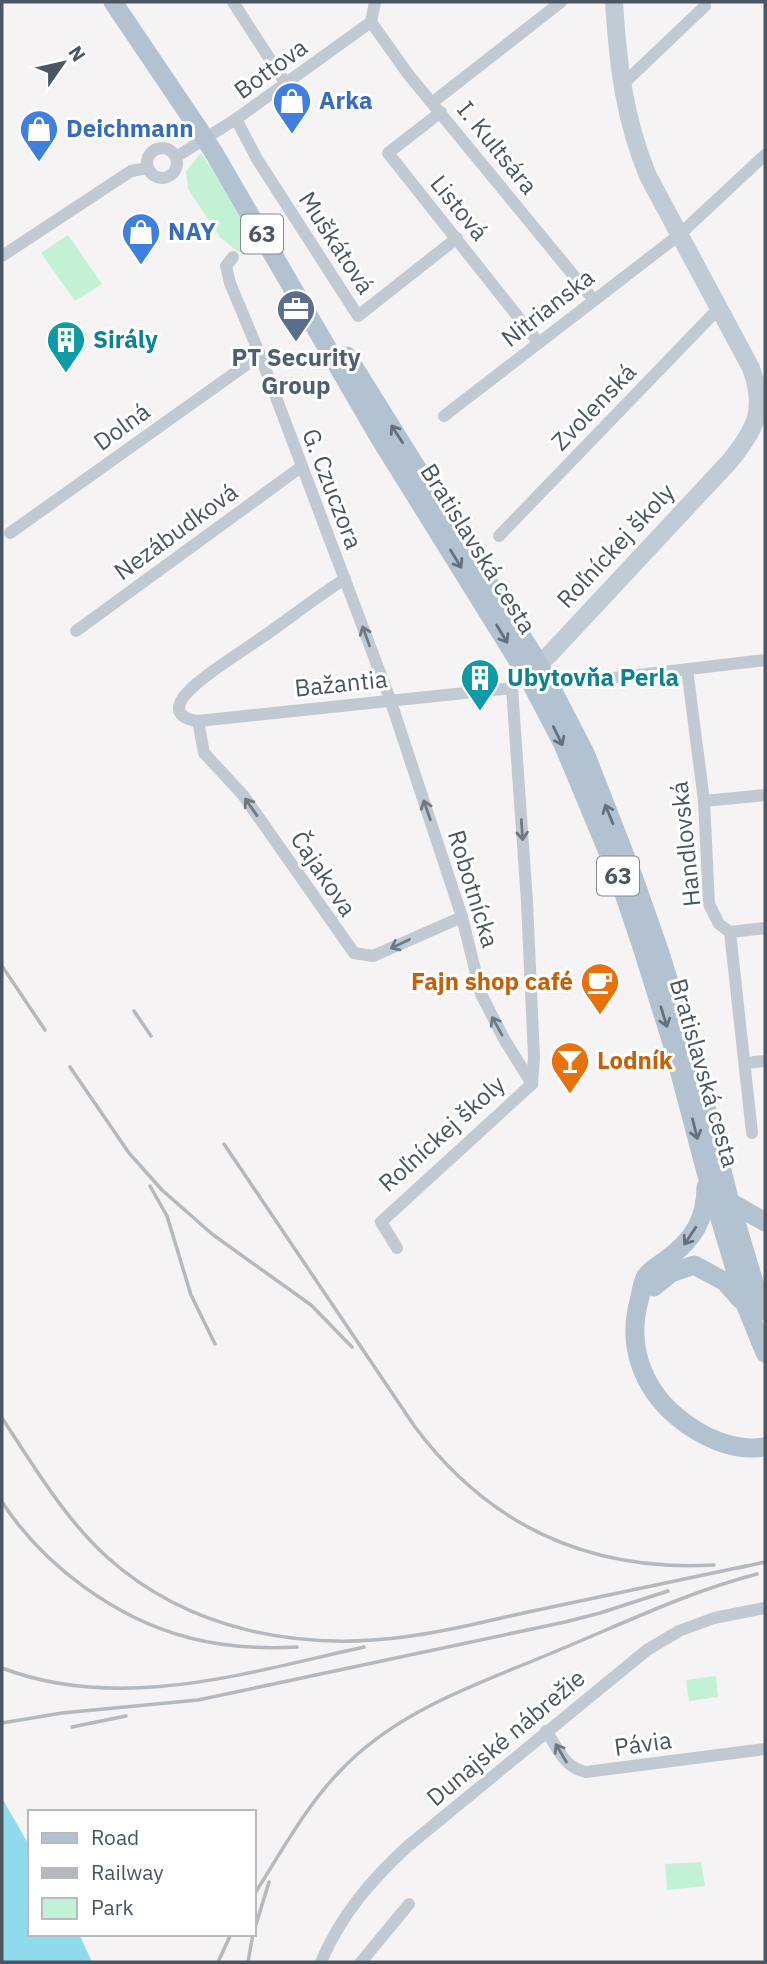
<svg xmlns="http://www.w3.org/2000/svg" width="767" height="1964" viewBox="0 0 767 1964" font-family="'IBM Plex Sans',sans-serif">
<rect width="100%" height="100%" fill="#f5f3f3"/>
<g fill="#c3f1d5">
<path d="M201,153l54,83c4,9 2,13 -6,18l-12,-3 -17,-14 -32,-48 -2,-18z"/>
<path d="M68,235l34,49 -27,17 -34,-48z"/>
<path d="M716,1676l2,21 -29,4 -3,-21z"/>
<path d="M701,1862l4,24 -38,4 -2,-26z"/>
</g>
<path fill="#90daee" d="M2,1798l28,49v87h49l13,28h-90z"/>
<g fill="none" stroke-linecap="round" stroke-linejoin="round">
<g stroke="#c1cad2" stroke-width="12">
<path d="M233,2l53,82"/>
<path d="M371,22l37,52 185,225"/>
<path d="M621,86l84,-80"/>
<path d="M433,102l128,-100"/>
<path d="M441,112l-53,41 150,189"/>
<path d="M236,119l21,40 101,157 99,-78"/>
<circle cx="162" cy="163" r="15"/>
<path d="M176,157l60,-38 135,-97 4,-20"/>
<path d="M2,256l129,-85 17,-3"/>
<path d="M233,257l-7,9 4,17 30,72 130,344 72,218 19,77 23,45 28,45"/>
<path d="M444,416l235,-181 86,-80"/>
<path d="M10,533l250,-178"/>
<path d="M499,536l220,-228"/>
<path d="M345,579c-29,18 -56,40 -84,59 -19,14 -70,44 -80,63 -7,14 6,19 17,20l314,-33"/>
<path d="M76,631l225,-164"/>
<path d="M687,669l17,132 5,103 10,20 11,8 22,201"/>
<path d="M604,679l161,-19"/>
<path d="M198,721l6,32 39,42 111,158 19,3 89,-39"/>
<path d="M704,801l61,-6"/>
<path d="M730,932l35,-4"/>
<path d="M746,1063l19,-2"/>
<path d="M397,1248l-16,-26 151,-138 2,-27 -7,-155 -15,-214"/>
<path d="M546,1731c12,17 18,37 40,41l179,-23"/>
<path d="M321,1962c20,-47 50,-82 87,-116l239,-196 32,-19 35,-13 51,-10"/>
<path d="M361,1962l48,-58"/>
</g>
<path stroke="#c1cbd6" stroke-width="18" d="M529,673l20,-18 181,-194c26,-33 36,-51 21,-93l-103,-192c-24,-58 -30,-112 -34,-174"/>
<g stroke="#b3c2d1" stroke-width="19">
<path d="M113,2l85,126"/>
<path d="M214,153l165,284 148,238 36,69 55,132 23,68 31,99 34,129 40,134 19,47"/>
<path d="M347,356l192,308 46,89 48,123 27,77 38,123 32,126 28,94 7,15"/>
<path d="M706,1187c0,32 -13,53 -39,72 -6,5 -16,10 -21,17 -4,6 -5,18 -7,25 -12,44 3,86 37,115 25,21 57,36 89,31"/>
<path d="M730,1202l35,20"/>
<path d="M654,1287l17,-14 23,-8 30,16 17,19"/>
</g>
<g stroke="#b5b8bd" stroke-width="3.5">
<path d="M2,966l43,64"/>
<path d="M134,1011l17,25"/>
<path d="M70,1067l59,86 33,37 50,44 99,71 41,42"/>
<path d="M224,1144l191,283c75,100 175,145 299,138"/>
<path d="M150,1186l17,30 24,79 24,49"/>
<path d="M2,1418c32,48 62,100 105,139 81,73 191,94 297,80 42,-5 83,-16 124,-25 73,-15 145,-31 218,-46"/>
<path d="M2,1502c42,64 114,117 188,136 35,9 71,11 107,9"/>
<path d="M738,1568l27,-6"/>
<path d="M2,1668c118,45 244,5 362,-21"/>
<path d="M2,1723l60,-10 136,-13 367,-78 35,-9 68,-22"/>
<path d="M72,1727l54,-11"/>
<path d="M254,1895c29,-46 55,-95 95,-133 58,-56 137,-81 210,-112 65,-27 129,-58 198,-76"/>
<path d="M254,1931l15,-49"/>
<path d="M218,1962l13,-28"/>
<path d="M248,1962l5,-28"/>
</g>
<path stroke="#b3c2d1" stroke-width="19" d="M198,128l16,25"/>
</g>
<defs><path id="oneway-shaft" d="M-6 0H5M1.5-3L5.5 0L1.5 3" fill="none" stroke-width="1.6" stroke-linecap="round" stroke-linejoin="round" transform="scale(1.75)"/></defs>
<g stroke="#64717d">
<use href="#oneway-shaft" transform="translate(397 434) rotate(-123)"/>
<use href="#oneway-shaft" transform="translate(456 559) rotate(58)"/>
<use href="#oneway-shaft" transform="translate(502 634) rotate(59)"/>
<use href="#oneway-shaft" transform="translate(558 736) rotate(64)"/>
<use href="#oneway-shaft" transform="translate(609 814) rotate(-112)"/>
<use href="#oneway-shaft" transform="translate(664 1017) rotate(73)"/>
<use href="#oneway-shaft" transform="translate(695 1129) rotate(76)"/>
<use href="#oneway-shaft" transform="translate(690 1236) rotate(124)"/>
</g>
<g stroke="#6e7983">
<use href="#oneway-shaft" transform="translate(366 636) rotate(-110)"/>
<use href="#oneway-shaft" transform="translate(251 807) rotate(-125)"/>
<use href="#oneway-shaft" transform="translate(427 810) rotate(-109)"/>
<use href="#oneway-shaft" transform="translate(522 830) rotate(86)"/>
<use href="#oneway-shaft" transform="translate(400 944) rotate(154)"/>
<use href="#oneway-shaft" transform="translate(497 1026) rotate(-119)"/>
<use href="#oneway-shaft" transform="translate(561 1753) rotate(-121)"/>
</g>
<defs>
<g id="shop-pin" transform="scale(2.0125)"><path d="M0 17L-7.5 6A9.5 9.5 0 1 1 7.5 6Z" fill="#3f7fe0" stroke="#fff"/><path d="M-5-2.5h2.3a2.7 3.5 0 0 1 5.4 0H5L5.5 6h-11ZM-1.5-2.5h3a1.5 2.3 0 0 0-3 0Z" fill="#fff"/></g>
<g id="office-pin" transform="scale(2.0125)"><path d="M0 17L-7.5 6A9.5 9.5 0 1 1 7.5 6Z" fill="#5c6f8a" stroke="#fff"/><path d="M-6-3h4V-5.5h4V-3h4V5H-6ZM-1-4.5V-3h2v-1.5ZM-6 0V1H6V0Z" fill="#fff"/></g>
<g id="building-pin" transform="scale(2.0125)"><path d="M0 17L-7.5 6A9.5 9.5 0 1 1 7.5 6Z" fill="#0f9aa8" stroke="#fff"/><path d="M-4-6H4V6H1V3H-1V6H-4ZM-2.5-4.3h1.7v1.8h-1.7ZM.8-4.3h1.7v1.8H.8ZM-2.5-1h1.7V.8h-1.7ZM.8-1h1.7V.8H.8Z" fill="#fff"/></g>
<g id="cafe-pin" transform="scale(2.0125)"><path d="M0 17L-7.5 6A9.5 9.5 0 1 1 7.5 6Z" fill="#e8710a" stroke="#fff"/><path d="M-5.5-4.5H6V0H3Q3 3.5 0 3.5H-2.5Q-5.5 3.5-5.5 0ZM3-3.2v2h1.7v-2ZM-6 4.5H4V6H-6Z" fill="#fff"/></g>
<g id="bar-pin" transform="scale(2.0125)"><path d="M0 17L-7.5 6A9.5 9.5 0 1 1 7.5 6Z" fill="#e8710a" stroke="#fff"/><path d="M-6-5H6L.8 .8V4.5H3.5V6h-7V4.5H-.8V.8Z" fill="#fff"/></g>
</defs>
<g fill-rule="evenodd">
<use href="#shop-pin" x="292" y="101"/>
<use href="#shop-pin" x="39" y="129"/>
<use href="#shop-pin" x="141" y="232"/>
<use href="#office-pin" x="296" y="309"/>
<use href="#building-pin" x="66" y="340"/>
<use href="#building-pin" x="480" y="678"/>
<use href="#cafe-pin" x="600" y="982"/>
<use href="#bar-pin" x="570" y="1061"/>
</g>
<g text-anchor="middle" stroke-width="6" stroke-linejoin="round" paint-order="stroke">
<g fill="#fff" stroke="#808990" stroke-width="2">
<rect x="241" y="214.5" width="42" height="39" rx="5"/>
<rect x="597" y="856.5" width="42" height="39" rx="5"/>
</g>
<g font-size="23" font-weight="bold" fill="#4a5661">
<text x="262" y="242">63</text>
<text x="618" y="884">63</text>
</g>
<g font-size="24" fill="#4a5661" stroke="#fff">
<text transform="translate(271 69) rotate(-36)" y="8">Bottova</text>
<text transform="translate(497 148) rotate(51)" y="8">I. Kultsára</text>
<text transform="translate(459 208) rotate(51)" y="8">Listová</text>
<text transform="translate(336 243) rotate(57)" y="8">Muškátová</text>
<text transform="translate(548 308) rotate(-38)" y="8">Nitrianska</text>
<text transform="translate(594 407) rotate(-46)" y="8">Zvolenská</text>
<text transform="translate(122 427) rotate(-36)" y="8">Dolná</text>
<text transform="translate(332 489) rotate(69)" y="8">G. Czuczora</text>
<text transform="translate(176 532) rotate(-36)" y="8">Nezábudková</text>
<text transform="translate(616 546) rotate(-47)" y="8">Roľníckej školy</text>
<text transform="translate(478 549) rotate(58)" y="8">Bratislavská cesta</text>
<text transform="translate(341 684) rotate(-6)" y="8">Bažantia</text>
<text transform="translate(686 844) rotate(-96)" y="8">Handlovská</text>
<text transform="translate(323 874) rotate(56)" y="8">Čajakova</text>
<text transform="translate(473 889) rotate(73)" y="8">Robotnícka</text>
<text transform="translate(704 1073) rotate(74)" y="8">Bratislavská cesta</text>
<text transform="translate(442 1134) rotate(-42)" y="8">Roľníckej školy</text>
<text transform="translate(506 1738) rotate(-40)" y="8">Dunajské nábrežie</text>
<text transform="translate(643 1744) rotate(-8)" y="8">Pávia</text>
</g>
<g font-size="24" font-weight="bold" fill="#366cbe" stroke="#fff" text-anchor="start">
<text x="319" y="109">Arka</text>
<text x="66" y="137">Deichmann</text>
<text x="168" y="240">NAY</text>
</g>
<g font-size="24" font-weight="bold" fill="#0d838f" stroke="#fff" text-anchor="start">
<text x="93" y="348">Sirály</text>
<text x="507" y="686">Ubytovňa Perla</text>
</g>
<g font-size="24" font-weight="bold" fill="#4e5e75" stroke="#fff">
<text x="296" y="366">PT Security<tspan x="296" dy="28">Group</tspan></text>
</g>
<g font-size="24" font-weight="bold" fill="#c56008" stroke="#fff" text-anchor="end">
<text x="573" y="990">Fajn shop café</text>
<text x="597" y="1069" text-anchor="start">Lodník</text>
</g>
</g>
<rect width="767" height="1964" fill="none" stroke="#4a5661" stroke-width="7"/>
<rect x="28" y="1810" width="228" height="126" fill="#ffffff" stroke="#b7bbc0" stroke-width="2"/>
<rect x="42" y="1833" width="35" height="10" fill="#b3c2d1" stroke="#b7bbc0" stroke-width="2"/>
<text x="91" y="1845" font-size="21" fill="#4a5661">Road</text>
<rect x="42" y="1868" width="35" height="10" fill="#b5b8bd" stroke="#b7bbc0" stroke-width="2"/>
<text x="91" y="1880" font-size="21" fill="#4a5661">Railway</text>
<rect x="42" y="1898" width="35" height="21" fill="#c3f1d5" stroke="#b7bbc0" stroke-width="2"/>
<text x="91" y="1915" font-size="21" fill="#4a5661">Park</text>
<g transform="translate(63 63) rotate(56)" stroke="#ffffff" stroke-width="5" paint-order="stroke">
<path d="M0-5L12 26L0 18L-12 26Z" fill="#4a5661"/>
<text y="-10" font-size="19" font-weight="bold" text-anchor="middle" fill="#4a5661">N</text>
</g>
</svg>
